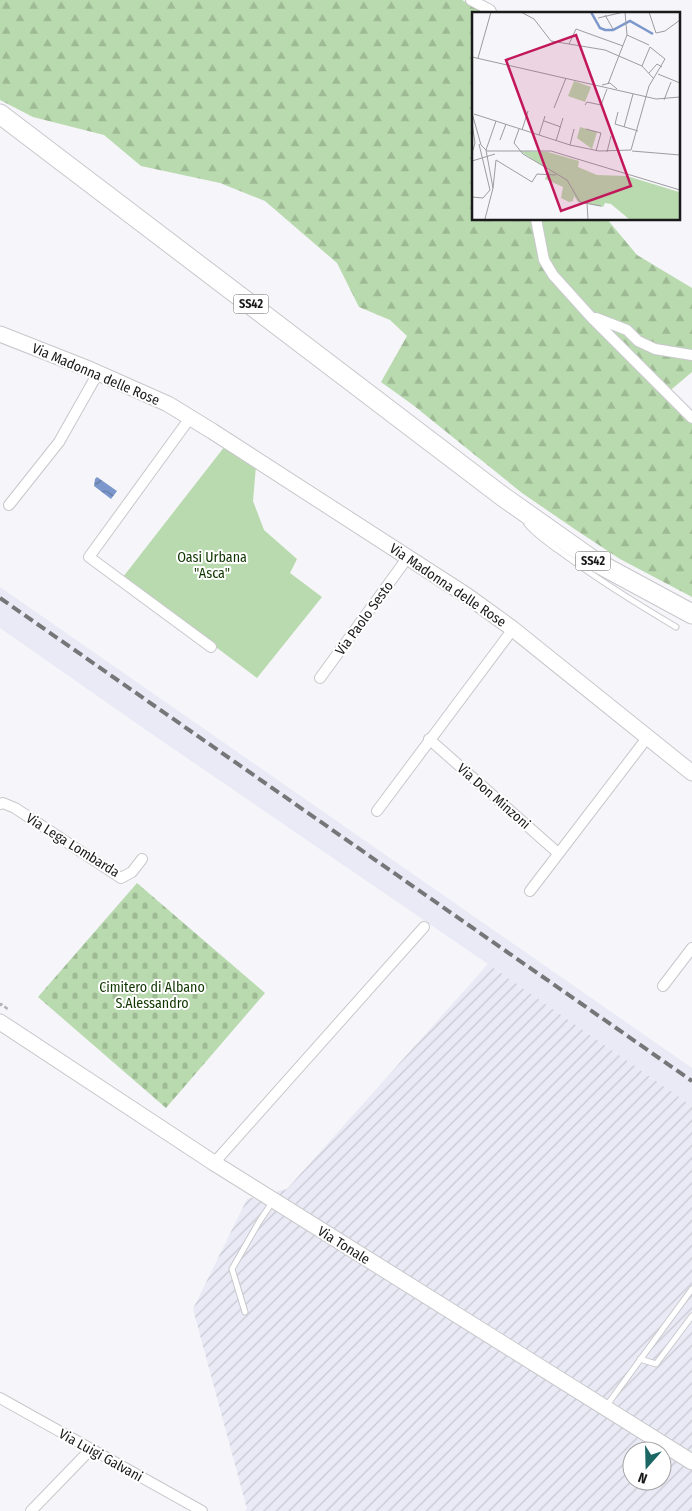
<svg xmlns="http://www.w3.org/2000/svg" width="692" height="1511" viewBox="0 0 692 1511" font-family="'Fira Sans Condensed',sans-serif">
<defs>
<pattern id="industrial-furrows" width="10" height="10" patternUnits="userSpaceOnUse" patternTransform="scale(1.25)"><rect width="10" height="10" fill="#eaeaf6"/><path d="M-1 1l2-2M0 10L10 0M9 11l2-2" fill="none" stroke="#c8c8d2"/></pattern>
<pattern id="forest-firs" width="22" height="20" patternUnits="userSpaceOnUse" patternTransform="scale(1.25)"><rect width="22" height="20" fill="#b9daae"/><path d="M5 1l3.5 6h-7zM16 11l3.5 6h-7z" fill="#9eba95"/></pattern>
<pattern id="cemetery-stones" width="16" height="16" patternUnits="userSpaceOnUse" patternTransform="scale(1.25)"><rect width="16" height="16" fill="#b9daae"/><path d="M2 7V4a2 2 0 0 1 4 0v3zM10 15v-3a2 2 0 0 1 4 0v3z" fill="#9eba95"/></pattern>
<pattern id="water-waves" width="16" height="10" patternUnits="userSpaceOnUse" patternTransform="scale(1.25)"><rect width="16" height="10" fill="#7b97cb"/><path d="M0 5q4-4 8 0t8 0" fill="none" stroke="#647aa4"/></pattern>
</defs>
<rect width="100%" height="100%" fill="#f5f5fa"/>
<path fill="#eaeaf6" d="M0,587l692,481v38l-204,-142 -342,-234 -146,-102z"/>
<path fill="url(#industrial-furrows)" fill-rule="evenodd" d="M488,964l204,142v405h-447l2,-2 -54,-200 54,-110 40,-10zM632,1451h30v30h-30z"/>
<path fill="url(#forest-firs)" d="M0,0h462l27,14h-16v205h134l30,36 55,33v84l-26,22 26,27v176l-72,-38 -44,-29 -54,-37 -109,-88 -32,-23 26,-46 -17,-16 -31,-13 -22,-44 -72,-62 -45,-18 -79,-17 -37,-31 -71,-18 -33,-17z"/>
<path fill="url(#cemetery-stones)" d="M137,883l128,110 -99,115 -128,-111z"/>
<path fill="#b9daae" d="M225,446l31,20 -3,35 11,29 33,29 -7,14 32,24 -65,81 -134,-101z"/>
<path fill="url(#water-waves)" d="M97,477l20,14 -6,8 -17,-13 1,-7z"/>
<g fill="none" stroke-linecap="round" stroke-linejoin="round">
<g stroke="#c8c8cc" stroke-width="7">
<g id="lane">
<path d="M527,524c12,14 27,23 42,34 34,25 70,47 107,69"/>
<path d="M245,1312l-13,-43 27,-47 14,-21"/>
<path d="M640,1359l16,5 36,-48"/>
<path d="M607,1405l85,-116"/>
</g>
</g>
<g stroke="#c8c8cc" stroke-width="12">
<g id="street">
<path d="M471,0l19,10 2,4"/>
<path d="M536,219l8,41 9,15 37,41 102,102"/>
<path d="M596,318l31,12 11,11 17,8 37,6"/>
<path d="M190,418l-101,139 122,90"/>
<path d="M9,505l50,-63 39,-69"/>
<path d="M320,678l88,-121"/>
<path d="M429,739l129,114"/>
<path d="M0,804l3,-1 12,5 106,70 11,-6 10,-13"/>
<path d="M377,811l136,-182"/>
<path d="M530,891l117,-153"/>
<path d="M663,986l29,-38"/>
<path d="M214,1163l210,-236"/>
<path d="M0,1398l202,113"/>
<path d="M31,1511l60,-62"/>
</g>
</g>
<g stroke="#c8c8cc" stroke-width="17">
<g id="secondary">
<path d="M0,334l89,35 79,35 44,27 254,164 47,34 179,144"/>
<path d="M0,1022l214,141 478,299"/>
</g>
</g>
<g stroke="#c8c8cc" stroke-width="21">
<path id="highway" d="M0,114l502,382 92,65 98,53"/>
</g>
<path stroke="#b3b3b6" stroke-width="2.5" stroke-dasharray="4 2.5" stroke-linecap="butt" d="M0,1006l1,-2 8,6"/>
<use href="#lane" stroke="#fff" stroke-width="5"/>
<use href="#street" stroke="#fff" stroke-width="10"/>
<use href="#secondary" stroke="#fff" stroke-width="15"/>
<use href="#highway" stroke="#fff" stroke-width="19"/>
<path stroke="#767679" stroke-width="4" stroke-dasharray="10 5" stroke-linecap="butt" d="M0,598l692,483"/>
</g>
<g text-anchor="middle" stroke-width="4" stroke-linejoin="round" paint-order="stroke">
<g fill="#fff" stroke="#5f5f5f" stroke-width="1">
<rect x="233.5" y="294.5" width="35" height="19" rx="4"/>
<rect x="575.5" y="551.5" width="35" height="19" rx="4"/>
</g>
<g font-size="12" font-weight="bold" fill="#1a1a1b">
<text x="251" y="308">SS42</text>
<text x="593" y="565">SS42</text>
</g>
<g font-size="14" fill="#1a1a1b" stroke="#fff">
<text transform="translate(96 374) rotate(23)" y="5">Via Madonna delle Rose</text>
<text transform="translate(448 585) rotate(34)" y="5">Via Madonna delle Rose</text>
<text transform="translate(364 618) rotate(-54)" y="5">Via Paolo Sesto</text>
<text transform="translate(494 796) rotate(41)" y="5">Via Don Minzoni</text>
<text transform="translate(73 845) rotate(32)" y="5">Via Lega Lombarda</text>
<text transform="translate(344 1245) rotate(32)" y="5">Via Tonale</text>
<text transform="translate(101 1455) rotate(29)" y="5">Via Luigi Galvani</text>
</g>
<g font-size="14" fill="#103600" stroke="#fff">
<text x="212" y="562">Oasi Urbana<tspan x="212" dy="16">"Asca"</tspan></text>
<text x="152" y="992">Cimitero di Albano<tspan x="152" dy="16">S.Alessandro</tspan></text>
</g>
</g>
<g transform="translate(472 12)">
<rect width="208" height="208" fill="#f5f5fa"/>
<path d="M48,139l28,1 31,9 -1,6 19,8 30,1 52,16v27h-50l-18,-15 -6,-1 -2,4 -25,-5 -4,-6 -1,5 -4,1 -8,-4 2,-11 -18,-8 4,-9z" fill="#b9daae"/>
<path d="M102,69l17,6 -6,15 -17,-6z" fill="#b9daae"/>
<path d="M108,115l17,5 -5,17 -15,-11z" fill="#b9daae"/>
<path fill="none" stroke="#7b97cb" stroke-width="2.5" d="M119,0l9,16 5,2h8l17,-9 23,13"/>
<path fill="none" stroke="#9d9da1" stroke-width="1" d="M49,0l13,7 17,22 54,9 37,16 12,13M177,0l7,21M133,3l8,14M126,6l26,-6M184,21l9,-2 15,-11M155,23l22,10M97,32l7,-15 47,17M178,35l15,12M0,45l184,42 24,-2M6,46l13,-46M170,54l8,-19M177,61l8,-9 5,3M186,62l22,9M136,72l19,-49 -2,-23M130,73l8,-2 7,6M192,88l7,-18M113,93l2,-3 14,3 6,-16M82,96l12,-30M146,100l-3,12 23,7M0,101l9,32 6,6h64l129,39M2,102l96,31 29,6 32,-1M72,109l17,6M0,111l3,20 -3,10M152,115l9,-33M47,117l-5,14 9,11 44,26 13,22 21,4M114,117l15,4 -5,18M50,118l6,-19M67,123l6,-19M28,128l6,-16M84,129l7,-23M98,133l4,-16M159,138l18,-64 16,-27M160,139l48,4M135,140l4,-16M0,149l23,-7M21,176l3,-28 36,22 5,-8 19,1M0,185l11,1 7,-8 -11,-46M115,191l1,16M13,207l8,-31 -7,-38 10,-29"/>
<path fill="#c2185b" fill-opacity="0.15" stroke="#c2185b" stroke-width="2.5" d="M104,23l55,151 -70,25 -55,-151z"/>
<rect width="208" height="208" fill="none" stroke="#1a1a1b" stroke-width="2.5"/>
</g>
<g transform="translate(647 1466) rotate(200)"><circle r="24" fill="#ffffff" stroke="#a3a3a4"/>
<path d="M0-4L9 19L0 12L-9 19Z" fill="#196665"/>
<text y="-8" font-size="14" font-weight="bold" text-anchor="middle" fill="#1a1a1b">N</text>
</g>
</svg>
